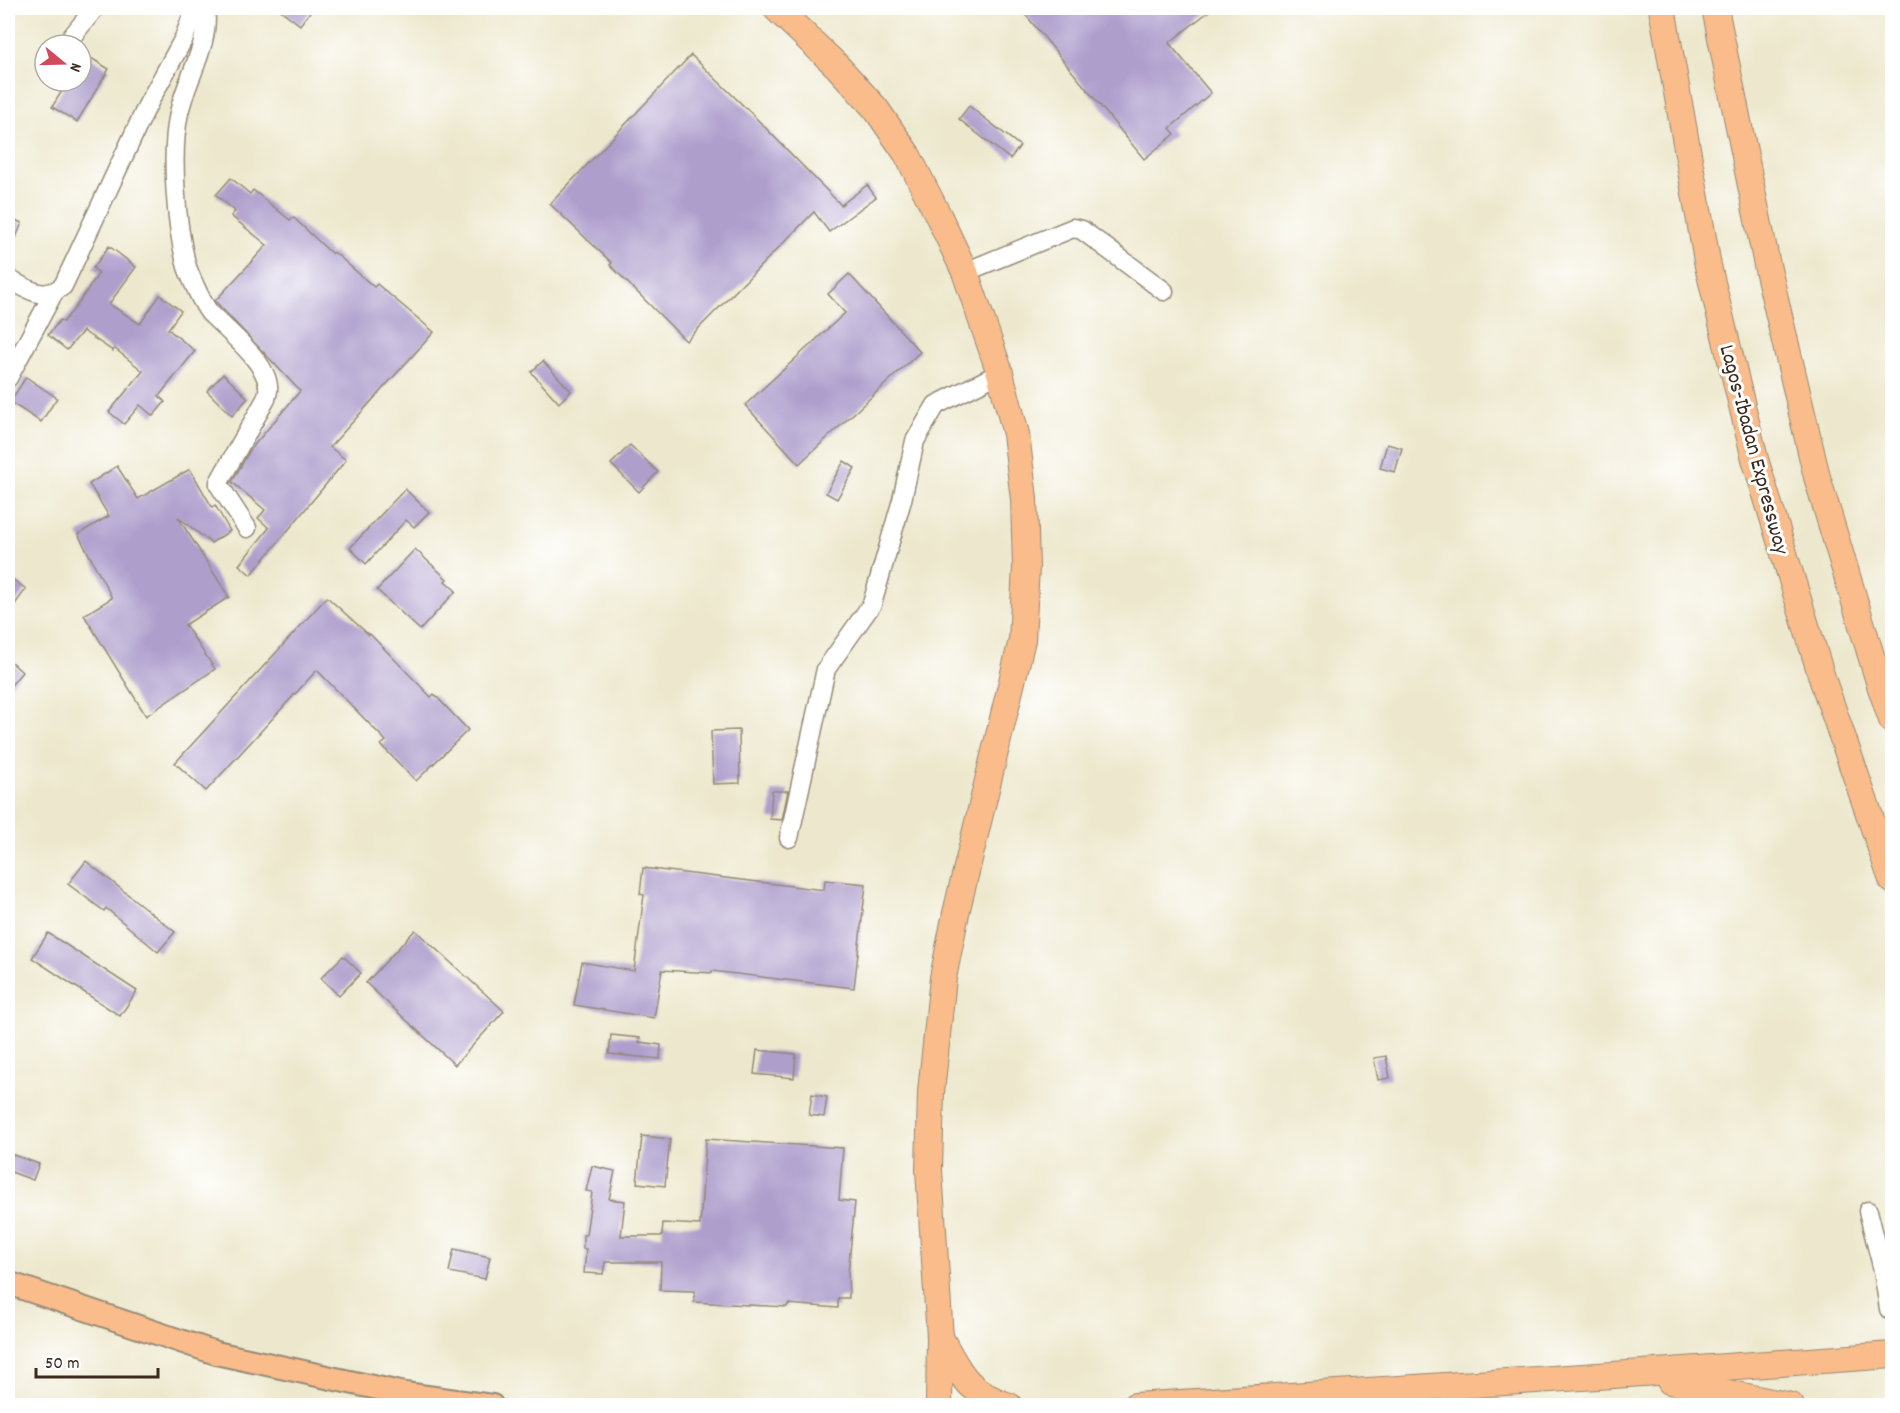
<svg xmlns="http://www.w3.org/2000/svg" width="1900" height="1413" viewBox="0 0 1900 1413" font-family="Dekko,sans-serif">
<rect width="100%" height="100%" fill="#fff"/>
<filter id="ink" filterUnits="userSpaceOnUse"><feTurbulence type="fractalNoise" baseFrequency=".0167" numOctaves="2"/><feDisplacementMap in="SourceGraphic" scale="12" xChannelSelector="R" yChannelSelector="G"/><feConvolveMatrix kernelMatrix="1 2 1 2 8 2 1 2 1" color-interpolation-filters="sRGB"/></filter>
<filter id="wash" filterUnits="userSpaceOnUse"><feTurbulence type="fractalNoise" baseFrequency=".008" numOctaves="4" result="noise"/><feDisplacementMap in="SourceGraphic" scale="24" xChannelSelector="R" yChannelSelector="G"/><feGaussianBlur stdDeviation="1.35" result="paint"/><feColorMatrix in="noise" values="0 0 0 0 0 0 0 0 0 0 0 0 0 0 0 0 0 1.4 0 .05"/><feComposite in="paint" operator="in"/></filter>
<g filter="url(#wash)">
<rect width="100%" height="100%" fill="#ede8cd"/>
<g id="blocks">
<g fill="#ad9ecc">
<path d="M278,8h35l-13,17z"/>
<path d="M1020,8h193l-44,35 42,50 -41,35 5,6 -31,25z"/>
<path d="M81,52l28,17 -32,53 -25,-15 16,-26h13z"/>
<path d="M691,55l60,58 90,92 26,-20 9,12 -47,35 -15,-20 -128,129 -76,-76 2,-2 -62,-59z"/>
<path d="M969,106l51,40 -10,13 -51,-40z"/>
<path d="M231,178l19,16 3,-4 37,30 3,-3 39,37 2,-2 40,35 3,-3 57,48 -104,115 16,13 -95,115 -12,-10 30,-37 -11,-10 7,-8 -33,-28 18,-32 50,-59 -85,-90 52,-56 -36,-29 4,-5 -19,-16z"/>
<path d="M8,217l14,6 -14,34z"/>
<path d="M109,246l27,21 -27,37 31,20 20,-29 21,16 -13,18 27,22 -36,45 6,6 -12,14 -13,-11 -16,19 -15,-12 34,-41 -29,-23 -1,3 -30,-20 -16,19 -19,-15 12,-15 3,2 12,-14 24,-35 -6,-5z"/>
<path d="M849,274l71,78 -121,112 -54,-59 100,-92 -17,-19z"/>
<path d="M543,361l28,30 -12,12 -28,-31z"/>
<path d="M223,374l25,24 -16,18 -25,-25z"/>
<path d="M26,377l31,21 -16,24 -31,-20z"/>
<path d="M1387,444l15,4 -7,24 -15,-4z"/>
<path d="M630,445l28,27 -19,20 -28,-28z"/>
<path d="M844,461l11,7 -18,31 -11,-6z"/>
<path d="M117,466l21,33 52,-30 22,38 3,-2 15,26 -19,12 -33,-26 51,80 -44,28 30,44 -69,47 -62,-101 28,-17 -34,-64 31,-18 -20,-32z"/>
<path d="M405,489l24,23 -15,15 -8,-7 -40,44 -16,-16z"/>
<path d="M415,549l32,30 -2,2 11,10 -36,39 -43,-40z"/>
<path d="M8,576l18,13 -18,25z"/>
<path d="M327,597l42,38 1,-1 61,63 3,-3 34,36 -52,51 -35,-36 5,-4 -69,-71 -111,121 -31,-28z"/>
<path d="M8,659l14,13 -14,17z"/>
<path d="M739,730l1,53 -27,1 -2,-53z"/>
<path d="M772,791h16l-6,29 -12,-1z"/>
<path d="M86,861l89,71 -17,20 -52,-44 -2,3 -36,-27z"/>
<path d="M643,868l181,22 1,-10 41,4 -12,104 -142,-17v2l-50,-3 -8,48 -80,-13 8,-43 52,9 10,-76 -4,-1z"/>
<path d="M415,930l89,81 -49,54 -89,-82z"/>
<path d="M48,933l89,58 -17,25 -88,-58z"/>
<path d="M343,956l18,17 -22,23 -18,-18z"/>
<path d="M611,1035l29,3 -1,4 22,3 -1,14 -51,-5z"/>
<path d="M757,1050l39,4 -2,24 -40,-4z"/>
<path d="M1386,1056l4,22 -12,2 -4,-22z"/>
<path d="M812,1094l15,3 -3,20 -15,-2z"/>
<path d="M642,1136l28,3 -5,47 -28,-3z"/>
<path d="M706,1139l137,9 -4,52 16,2 -7,71 1,25h-11v10l-50,-4 -1,3 -93,-5 1,-11 -35,-1 1,-28h-56l-2,12 -19,-1 2,-24h-3v-14h3l6,-43 -6,-1 6,-25 23,5 -6,28 16,2 -4,35h41l1,-13 37,2z"/>
<path d="M8,1153l31,11 -6,16 -25,-9z"/>
<path d="M454,1249l36,8 -5,22 -36,-7z"/>
</g>
</g>
</g>
<g filter="url(#ink)">
<use href="#blocks" fill-opacity="0" stroke="#948976" stroke-width="1.5"/>
<g fill="none" stroke-linecap="round" stroke-linejoin="round">
<g stroke="#948976" stroke-width="21">
<g id="minor">
<path d="M205,8c6,35 -19,71 -26,105 -9,40 -3,113 8,154 4,11 15,36 22,45 17,18 57,49 59,74 1,4 -1,9 -2,13l-47,83v3l28,43"/>
<path d="M65,45l30,-37"/>
<path d="M965,272l108,-44 9,2 82,61"/>
<path d="M8,279c21,10 34,23 55,7l85,-182 36,-66 11,-30"/>
<path d="M8,378l45,-84"/>
<path d="M789,838l37,-169 46,-65 30,-104 13,-59 21,-36 64,-32"/>
<path d="M1868,1211l15,59 6,39 3,3"/>
</g>
</g>
<g stroke="#948976" stroke-width="26">
<path id="major" d="M8,1283l208,70 189,41 87,12"/>
</g>
<g stroke="#948976" stroke-width="28">
<g id="highway">
<path d="M776,8l61,58 39,43 31,45 32,63 26,55 35,101 16,61 8,65 2,68 -4,73 -66,273 -13,65 -12,114 -2,78 11,167 -1,69"/>
<path d="M1662,8l46,258 47,193 68,222 69,199"/>
<path d="M1715,8l52,257 50,212 63,208 12,35"/>
<path d="M940,1337c19,36 28,56 69,69"/>
<path d="M1670,1381l121,25"/>
<path d="M1135,1406l493,-32 264,-19"/>
</g>
</g>
<use href="#minor" stroke="#fff" stroke-width="18"/>
<use href="#major" stroke="#f9bc8a" stroke-width="22"/>
<use href="#highway" stroke="#f9bc8a" stroke-width="26"/>
</g>
</g>
<g text-anchor="middle" stroke-width="6" stroke-linejoin="round" paint-order="stroke">
<g font-size="22" fill="#3b2a1e" stroke="#fff">
<text transform="translate(1756 449) rotate(75)" y="8">Lagos-Ibadan Expressway</text>
</g>
</g>
<rect width="1900" height="1413" fill="none" stroke="#fff" stroke-width="30"/>
<g transform="translate(63 63) rotate(109)"><circle r="28" fill="#ffffff" stroke="#b1aaa5" stroke-width="1.5"/>
<path d="M0-4.5L10 22L0 15L-10 22Z" fill="#d1495b"/>
<text y="-9" font-size="16" font-weight="bold" text-anchor="middle" fill="#3b2a1e">N</text>
</g>
<path d="M36 1368v9h122v-9" fill="none" stroke="#3b2a1e" stroke-width="3"/>
<text x="45" y="1368" font-size="18" fill="#3b2a1e" stroke="#ffffff" stroke-width="4.5" paint-order="stroke">50 m</text>
</svg>
